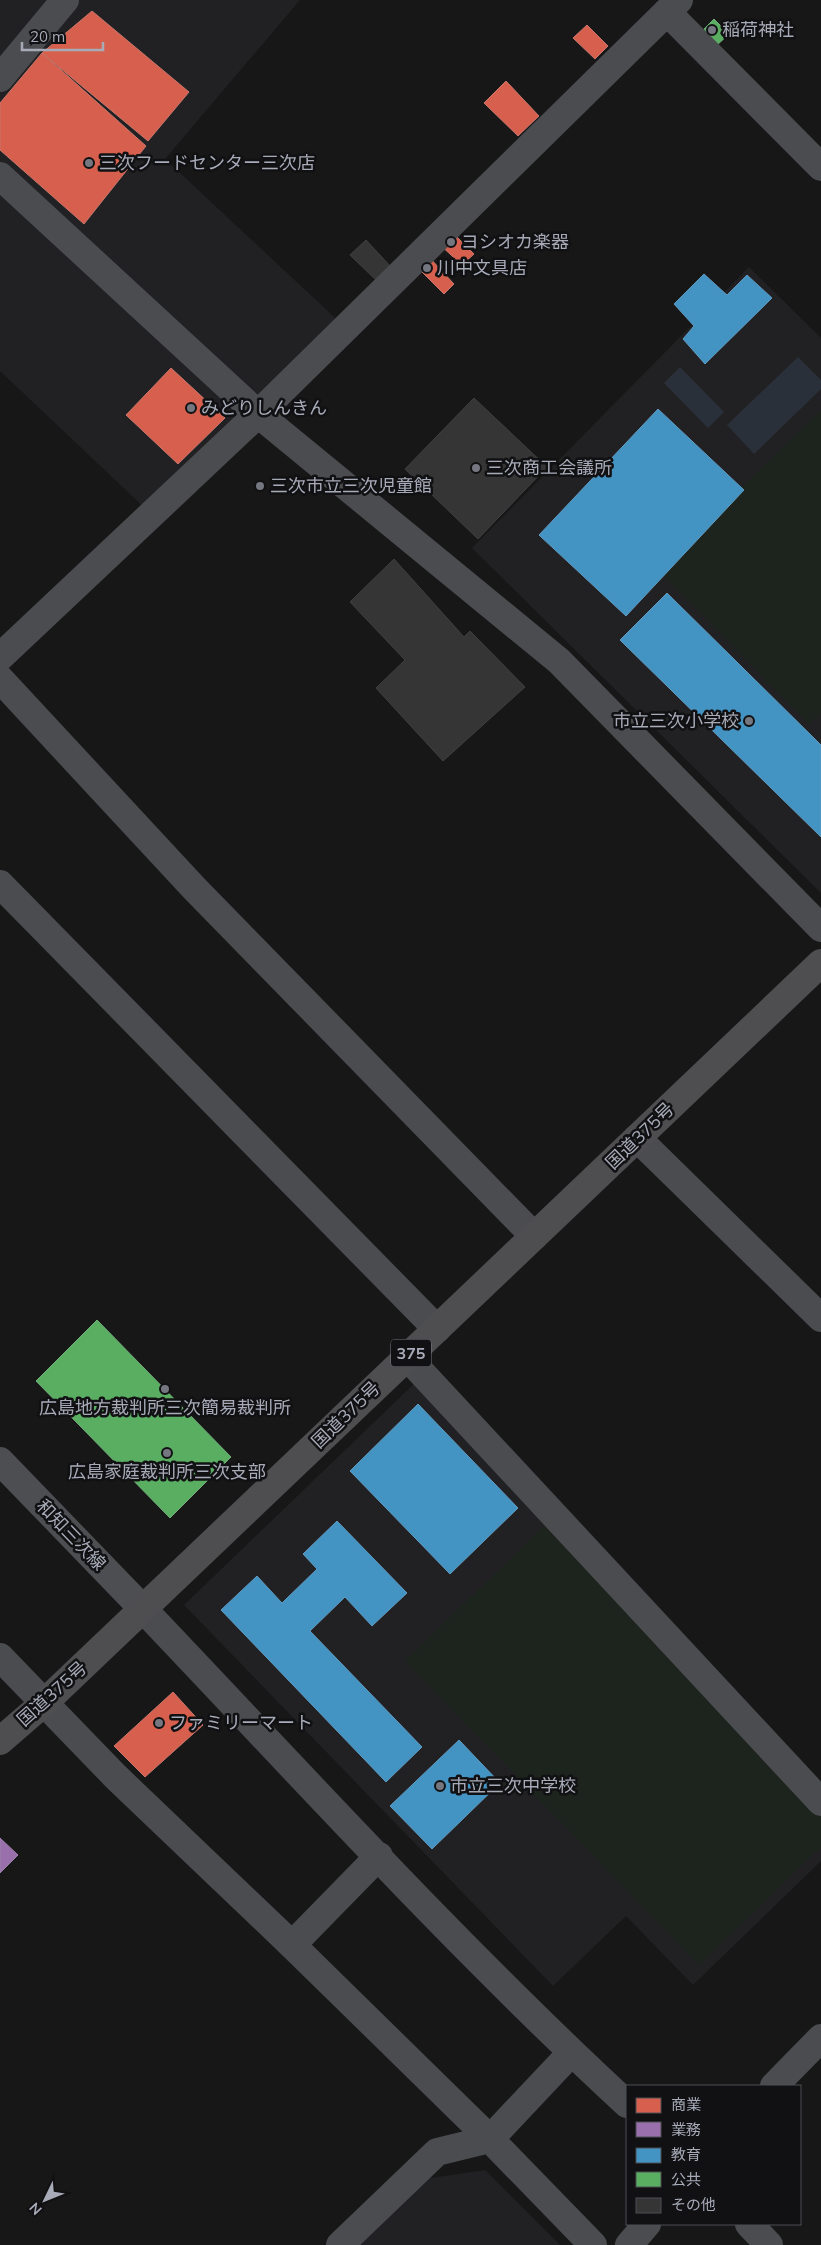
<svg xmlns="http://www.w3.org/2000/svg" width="821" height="2245" viewBox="0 0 821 2245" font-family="Mulish,'Noto Sans JP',sans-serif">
<rect width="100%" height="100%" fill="#171717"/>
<g fill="#212123">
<path d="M0,0h300l-135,159 181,169 -197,184 -149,-141z"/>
<path d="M749,267l72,71v555l-349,-345z"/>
<path d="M420,1378l401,415v68l-128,124 -67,-69 -73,70 -369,-381z"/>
<path d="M485,2170l75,75h-201l65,-66z"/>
</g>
<g fill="#1d241e">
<path d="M821,410v303l-12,11 -151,-154z"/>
<path d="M545,1525l276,285v37l-122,118 -294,-304z"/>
</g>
<g fill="#2a3039">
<path d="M798,357l23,23v9l-67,65 -27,-29z"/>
<path d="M680,367l44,45 -16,16 -44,-45z"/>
</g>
<g fill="#d6604d" stroke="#c8766d">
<path d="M92,11l97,81 -41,49 -106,-88z"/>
<path d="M587,25l21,21 -13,13 -22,-21z"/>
<path d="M42,53l104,93 -62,78 -84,-74v-47z"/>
<path d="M506,81l33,35 -21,20 -34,-33z"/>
<path d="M451,231l23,23 -12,11 -23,-21z"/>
<path d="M428,256l26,28 -10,10 -27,-27z"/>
<path d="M171,368l54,50 -47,46 -52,-49z"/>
<path d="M173,1692l30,33 -58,52 -31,-31z"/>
</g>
<path fill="#9970ab" stroke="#9d82af" d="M0,1838l18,17 -18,18z"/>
<g fill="#4393c3" stroke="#619ac0">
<path d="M704,274l23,21 20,-20 25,23 -67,66 -22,-25 11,-13 -20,-22z"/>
<path d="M658,409l86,81 -118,126 -87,-81z"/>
<path d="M667,593l154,152v92l-201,-197z"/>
<path d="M418,1404l100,104 -68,66 -100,-103z"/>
<path d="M337,1521l70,72 -35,33 -27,-29 -35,34 112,116 -36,35 -165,-172 36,-34 25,27 35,-34 -14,-15z"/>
<path d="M459,1740l41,43 -68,66 -42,-43z"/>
</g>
<g fill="#5aae61" stroke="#71ad7b">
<path d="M714,19l15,15 -13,12 -14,-15z"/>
<path d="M97,1320l134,137 -61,61 -134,-137z"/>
</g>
<g fill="#353536" stroke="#3f4043">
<path d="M366,240l25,27 -14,14 -27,-26z"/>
<path d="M474,398l73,69 -69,72 -73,-70z"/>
<path d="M394,559l70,78 6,-6 55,56 -82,74 -67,-73 29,-28 -55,-58z"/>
</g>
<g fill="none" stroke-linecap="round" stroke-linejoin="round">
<g stroke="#4b4c50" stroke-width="28">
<path d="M667,12l154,155"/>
<path d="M0,78l65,-78"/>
<path d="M0,176l258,238 301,247 262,267"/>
<path d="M0,657l258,-243 421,-414"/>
<path d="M0,679l194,209 340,348"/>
<path d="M0,884l437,445"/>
<path d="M637,1138l184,180"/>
<path d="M407,1357l414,445"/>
<path d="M143,1609c159,167 315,339 484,495"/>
<path d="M0,1657l115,119 177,169 198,194 103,106"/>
<path d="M292,1945l87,-89"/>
<path d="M774,2086l47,-48"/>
<path d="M749,2224l20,21"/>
<path d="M340,2245l97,-93 53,-13 81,-86"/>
<path d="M629,2245l18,-21"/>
</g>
<path stroke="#4d4e52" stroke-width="28" d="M0,1461l143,148"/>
<path stroke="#4e4e51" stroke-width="28" d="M0,1741l45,-39 776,-739"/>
</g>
<g fill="#757780" stroke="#111113" stroke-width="2">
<circle cx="712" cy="30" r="5"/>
<circle cx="89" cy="163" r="5"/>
<circle cx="451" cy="242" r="5"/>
<circle cx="427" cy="268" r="5"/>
<circle cx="191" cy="408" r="5"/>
<circle cx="476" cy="468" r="5"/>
<circle cx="260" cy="486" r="5"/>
<circle cx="749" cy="721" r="5"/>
<circle cx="165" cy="1389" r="5"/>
<circle cx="167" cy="1453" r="5"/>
<circle cx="159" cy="1723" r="5"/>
<circle cx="440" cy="1786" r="5"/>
</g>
<g text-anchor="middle" stroke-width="5" stroke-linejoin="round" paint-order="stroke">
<rect fill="#111113" stroke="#7a7d86" stroke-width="1" x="391" y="1339.5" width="40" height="27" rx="4"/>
<g font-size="16" font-weight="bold" fill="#a7abb8">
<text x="411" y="1359">375</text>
</g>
<g font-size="18" fill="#a7abb8" stroke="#111113" text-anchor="start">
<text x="722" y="36">稲荷神社</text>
<text x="99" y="169">三次フードセンター三次店</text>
<text x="461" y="248">ヨシオカ楽器</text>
<text x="437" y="274">川中文具店</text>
<text x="201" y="414">みどりしんきん</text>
<text x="486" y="474">三次商工会議所</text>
<text x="270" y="492">三次市立三次児童館</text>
<text x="739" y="727" text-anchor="end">市立三次小学校</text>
<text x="165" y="1414" text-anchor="middle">広島地方裁判所三次簡易裁判所</text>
<text x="167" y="1478" text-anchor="middle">広島家庭裁判所三次支部</text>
<text x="169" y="1729">ファミリーマート</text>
<text x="450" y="1792">市立三次中学校</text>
</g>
<g font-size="18" fill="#a7abb8" stroke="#111113">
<text transform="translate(640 1136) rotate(-44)" y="6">国道375号</text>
<text transform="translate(346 1415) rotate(-44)" y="6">国道375号</text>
<text transform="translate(71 1535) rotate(46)" y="6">和知三次線</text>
<text transform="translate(52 1694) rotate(-42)" y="6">国道375号</text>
</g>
</g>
<rect x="626" y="2085" width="175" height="140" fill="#111113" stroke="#4d4f55"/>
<rect x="636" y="2098" width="25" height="15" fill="#d6604d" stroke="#4d4f55"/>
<text x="671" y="2110" font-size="15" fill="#a7abb8">商業</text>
<rect x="636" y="2122" width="25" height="15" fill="#9970ab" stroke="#4d4f55"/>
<text x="671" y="2135" font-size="15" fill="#a7abb8">業務</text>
<rect x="636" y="2148" width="25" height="15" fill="#4393c3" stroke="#4d4f55"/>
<text x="671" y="2160" font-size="15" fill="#a7abb8">教育</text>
<rect x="636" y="2172" width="25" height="15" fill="#5aae61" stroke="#4d4f55"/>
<text x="671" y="2185" font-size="15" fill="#a7abb8">公共</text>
<rect x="636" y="2198" width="25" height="15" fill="#353536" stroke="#4d4f55"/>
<text x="671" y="2210" font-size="15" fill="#a7abb8">その他</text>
<g transform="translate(45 2200) rotate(227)" stroke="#111113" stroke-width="4" paint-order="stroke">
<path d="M0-4L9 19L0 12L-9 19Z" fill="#a7abb8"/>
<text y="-8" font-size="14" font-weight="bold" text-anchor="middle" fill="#a7abb8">N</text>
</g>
<path d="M22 42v8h81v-8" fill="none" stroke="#a7abb8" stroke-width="2.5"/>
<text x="30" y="42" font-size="15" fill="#a7abb8" stroke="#111113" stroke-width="4" paint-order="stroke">20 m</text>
</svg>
